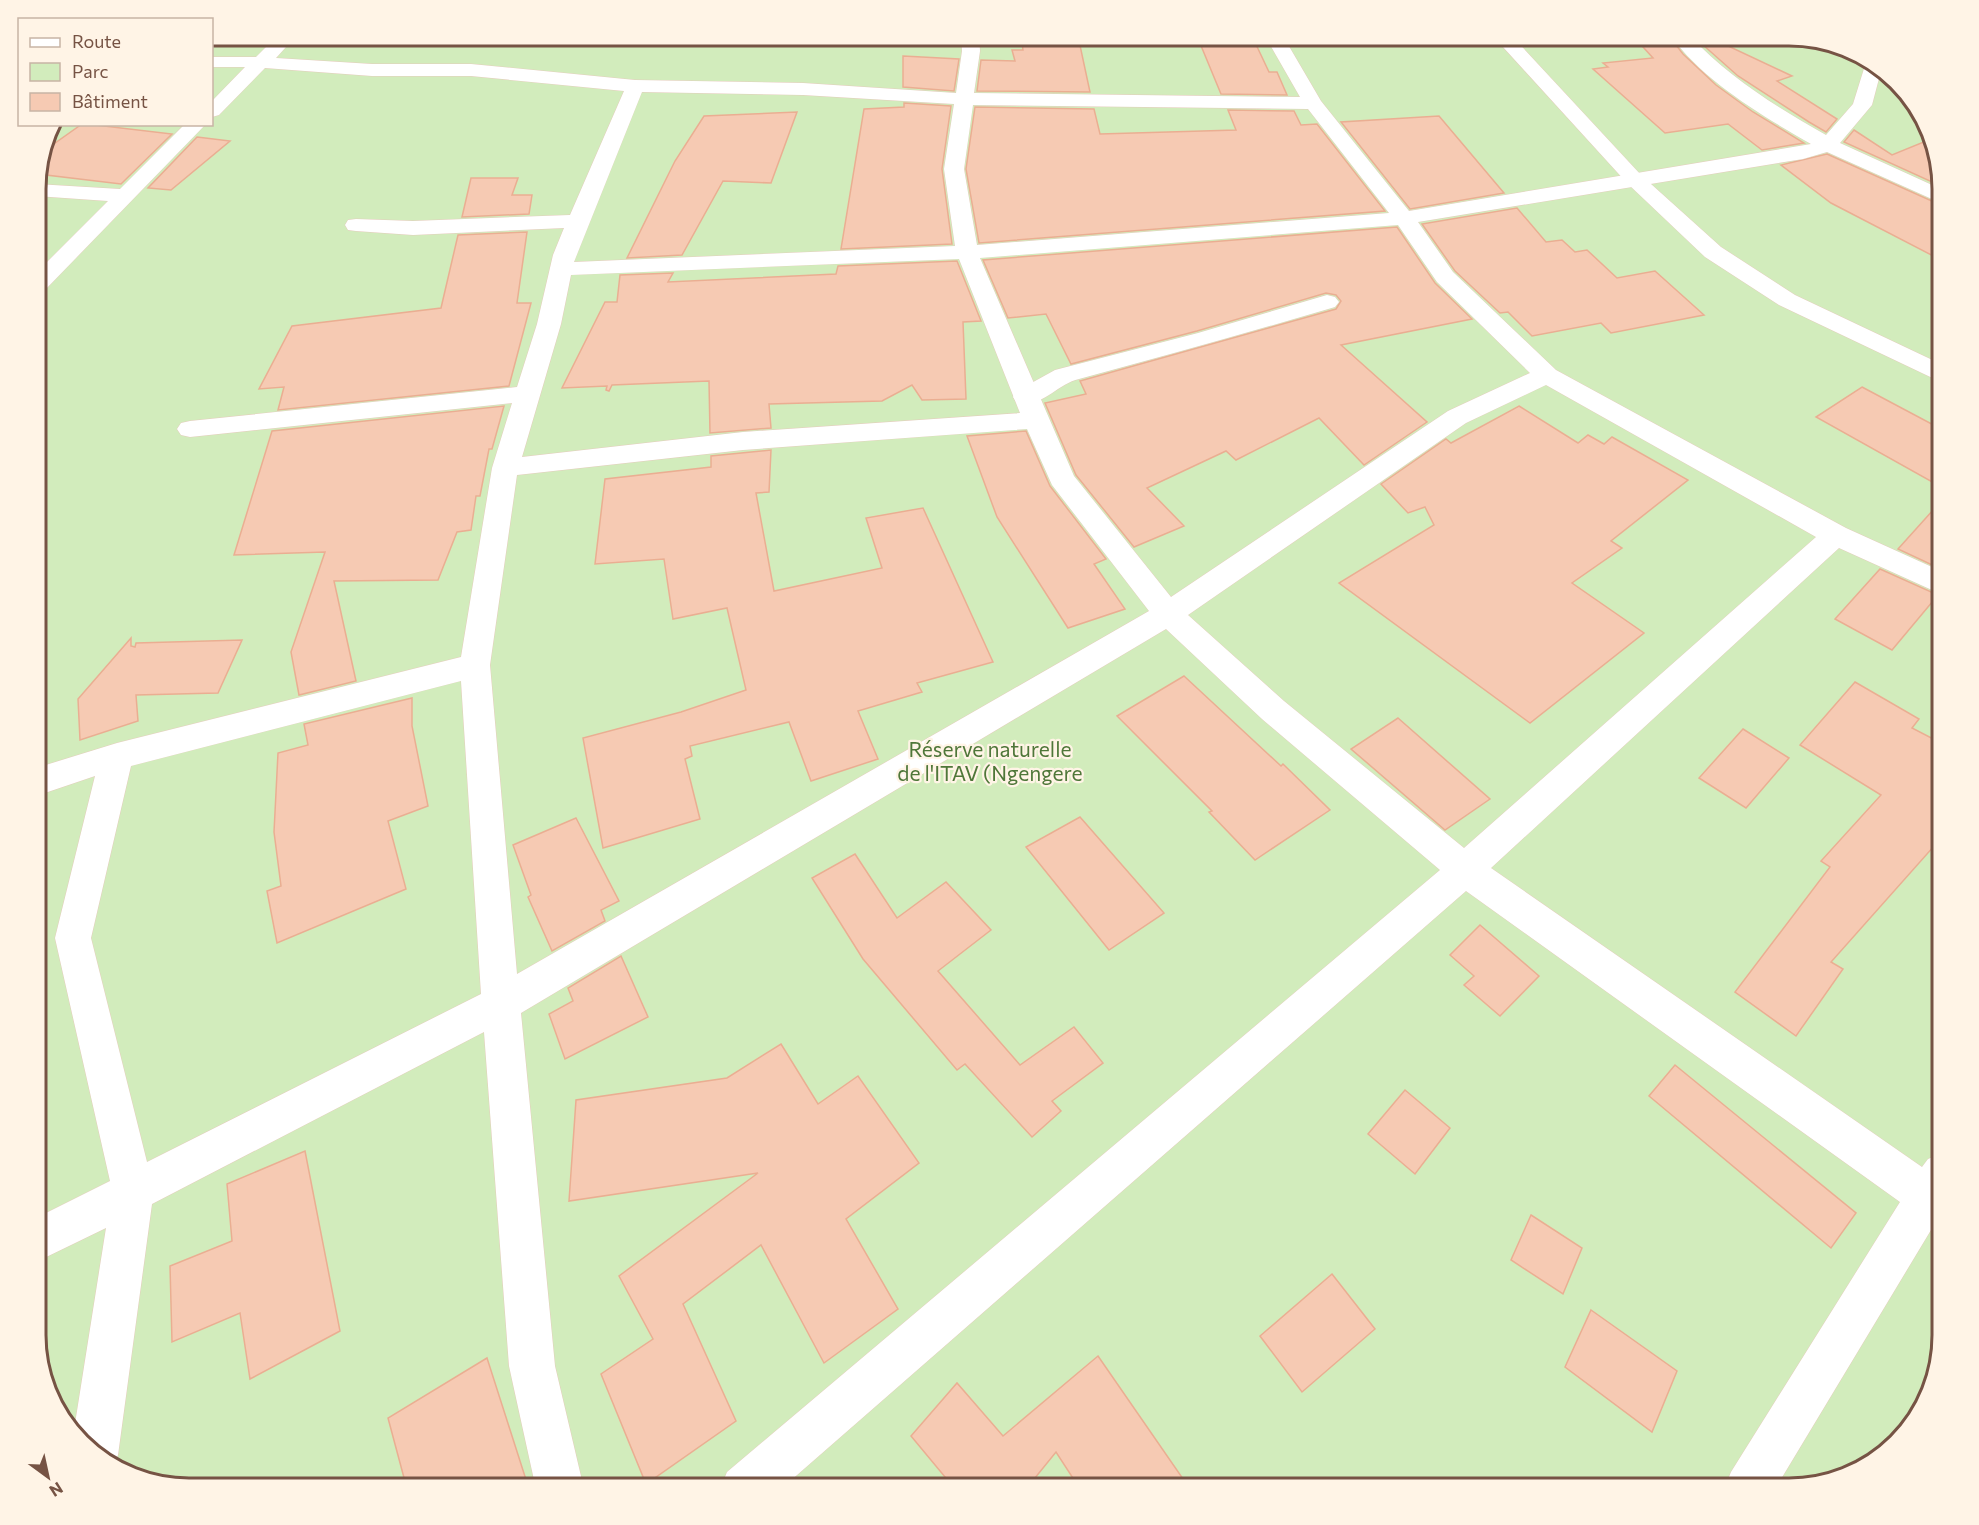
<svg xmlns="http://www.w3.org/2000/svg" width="1979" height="1525" viewBox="0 0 1979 1525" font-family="Commissioner,sans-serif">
<rect width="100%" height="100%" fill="#fef0de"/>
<path fill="#d2ecbc" d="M212,36h1578l49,8 44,24 44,54 16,67v1147l-8,49 -24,44 -54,44 -68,16h-1600l-49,-8 -44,-24 -44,-53 -16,-59v-1166l15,-54 161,-1z"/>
<g fill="#f6cab3" stroke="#eaae92" stroke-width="1.5">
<path d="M1021,36h57l12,56 -113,-1 4,-31 34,1 -3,-11h11z"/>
<path d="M1197,36h55l17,36h8l10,23 -66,-1z"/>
<path d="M1633,36h36l14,18 33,31 37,27 51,31 -42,7 -34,-26 -63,9 -72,-64 15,-2 -5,-4 50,-5z"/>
<path d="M1693,36h14l85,40 -15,5 60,38 -11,13 -17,-10 -71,-46z"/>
<path d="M903,56l56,3 -5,32 -51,-4z"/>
<path d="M904,103l47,3 -9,63 10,75 -111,5 23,-140 40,-2z"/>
<path d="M975,107l119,2 6,25 136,-4 -8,-20 66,1 7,14 16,-1 68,87 -406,32 -13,-74z"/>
<path d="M797,112l-26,71 -48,-2 -41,74 -55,3 48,-97 29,-45z"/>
<path d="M1439,116l65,77 -94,16 -69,-87z"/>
<path d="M82,124h5l85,10 -51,50 -83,-10 6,-23z"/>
<path d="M1854,130l38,25 39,-16 12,48 -99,-45z"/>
<path d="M197,137l33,4 -59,49 -23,-2z"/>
<path d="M1827,154l116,52v55l-112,-58 -50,-38z"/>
<path d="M471,178h47l-6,17h20l-3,19 -67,3z"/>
<path d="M1517,208l29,34 16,-2 13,12 12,-2 30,28 38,-7 49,44 -93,18 -10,-10 -69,13 -24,-24 -8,1 -45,-42 -33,-47z"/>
<path d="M1397,227l38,56 37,36 -131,26 86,77 -63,43 -45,-47 -83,42 -10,-9 -79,37 37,38 -50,21 -58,-72 -31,-72 41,-9 -6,-13 256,-72 5,-8 -5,-6 -10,-2 -129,38 -126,33 -25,-50 -38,4 -25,-58z"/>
<path d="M527,232l-10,71h14l-22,83 -231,24 6,-23 -25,2 33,-63 149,-18 17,-73z"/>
<path d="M957,261l24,60 -18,1 3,77 -44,1 -10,-15 -30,16 -113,3 2,24 -61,5 -1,-52 -97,4 -3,6 -3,-1 1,-4 -45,2 43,-86h12l3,-27 53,-2 -5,9 168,-8 2,-8z"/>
<path d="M1862,387l81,43v58l-127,-71z"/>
<path d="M504,406l-12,43h-3l-9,47h-4l-5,34 -14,2 -19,48 -104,1 22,100 -57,14 -8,-43 34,-100 -91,3 38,-124z"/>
<path d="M1519,406l59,37 10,-8 16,9 8,-7 76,43 -77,61 11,7 -50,35 72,50 -114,90 -191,-140 95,-58 -9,-18 -17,6 -27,-29 65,-45 5,4z"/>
<path d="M1026,431l24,55 56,73 -12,5 31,45 -57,19 -71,-111 -30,-81z"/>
<path d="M771,450l-2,42 -13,1 18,98 108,-23 -16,-50 57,-10 70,154 -76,21 5,9 -64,19 20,48 -67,22 -22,-59 -99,24 2,10 -7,3 15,60 -97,29 -20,-110 98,-26 65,-22 -19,-82 -54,11 -9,-60 -69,5 10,-85 106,-12v-11z"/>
<path d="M1943,499v71l-45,-21z"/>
<path d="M1880,569l58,26 -46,55 -57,-31z"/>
<path d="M131,638v8l4,1 1,-4 106,-3 -24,53 -82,2 2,26 -58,19 -2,-41z"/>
<path d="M1184,676l97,90 2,-2 47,46 -75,50 -46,-48 3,-1 -95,-95z"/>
<path d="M1855,682l64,37 -7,9 31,16v92l-112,126 12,7 -47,67 -61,-44 95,-125 -9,-6 60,-66 -81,-50z"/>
<path d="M412,698v28l16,80 -40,15 18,68 -129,54 -10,-52 14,-5 -7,-54 4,-79 30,-8 -4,-21z"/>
<path d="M1398,718l92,81 -45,31 -94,-81z"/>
<path d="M1743,729l46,29 -43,50 -47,-30z"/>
<path d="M1080,817l84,96 -55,37 -83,-103z"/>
<path d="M576,818l43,83 -18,9 4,11 -53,30 -24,-54 3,-2 -18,-50z"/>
<path d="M855,854l42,64 49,-36 45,48 -53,41 82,94 54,-38 29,36 -51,38 9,10 -29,26 -67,-73 -8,6 -94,-111 -51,-81z"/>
<path d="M1480,925l59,51 -39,40 -36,-31 10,-9 -24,-21z"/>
<path d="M621,956l27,61 -83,42 -16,-45 24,-13 -5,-13z"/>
<path d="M781,1044l37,60 40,-28 61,87 -73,56 52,90 -74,54 -63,-118 -78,59 53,117 -90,63 -45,-110 52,-35 -34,-63 139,-103 -189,28 7,-101 151,-22z"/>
<path d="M1675,1065l181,148 -25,35 -182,-152z"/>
<path d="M1405,1090l45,38 -35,46 -47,-40z"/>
<path d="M305,1151l35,180 -90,48 -10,-66 -68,29 -2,-76 62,-25 -5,-57z"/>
<path d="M1531,1215l51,33 -19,46 -52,-34z"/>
<path d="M1332,1274l43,55 -73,63 -42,-56z"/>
<path d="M1591,1310l86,61 -25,61 -87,-65z"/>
<path d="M1098,1356l92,133h-110l-24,-37 -30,37h-71l-44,-53 46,-53 46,53z"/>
<path d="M487,1358l42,131h-122l-19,-71z"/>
</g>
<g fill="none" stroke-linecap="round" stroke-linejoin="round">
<g stroke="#e5cdbd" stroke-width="1">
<path id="service" d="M1327,295l8,2 4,5 -4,5c-85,25 -170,49 -256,72 -22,5 -38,30 -62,24l-4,-6 4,-6 38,-21 143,-37z"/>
</g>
<g stroke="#e5cdbd" stroke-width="1">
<g id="minor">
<path d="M277,36h19l-20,22 96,6h99l164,16 168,3 153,10 6,-42 -1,-15h18l1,15 -6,42 326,4 -35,-61h18l38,65 88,110 402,-67c-47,-27 -108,-63 -140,-108h19c39,41 86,71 136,99l27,-31 14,-45 15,8 -10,38 -32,38 103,47v14l-116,-52 -24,7 -385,63 35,50 103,98 290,158 97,44v23l-104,-47 -348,320 431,299 6,-8 15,-6v75l-9,-3 -159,264h-51l7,-17 169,-270 -434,-311 -685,598h-61l7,-17 713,-602 -178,-151 -96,-90 -645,384 34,353 29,123h-48l-27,-123 -25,-334 -332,172 -34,251 -5,11 -17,-9 -22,-27 32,-202 -70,34v-44l74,-37 -55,-243 40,-162 -59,20v-28l81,-25 344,-86 31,-189 20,-65 -322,34 -9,-2 -4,-6 4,-6 9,-2 327,-34 20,-63 16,-69 11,-27 -151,7 -57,-4 -8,-1 -3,-5 3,-5 8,-1 57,2 157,-6 54,-124 -153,-15h-99l-107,-8 -46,47 -7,2v-16l33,-34h-33v-10h44zM642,92l161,3 151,9 -10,65 11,77 -381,16zM973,105l335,4 81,104 -412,32 -13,-76zM1398,225l39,57 93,91 -82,38 -277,186 -97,-121 -94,-218zM959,259l61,154 -277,19 -221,25 39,-133 10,-49zM1546,385l270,152 -352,311 -180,-147 -96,-86 278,-192zM1027,429l25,56 97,126 -632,363 -27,-309 27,-190 226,-25zM461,681l20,313 -334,168 -56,-224 40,-172z"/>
<path d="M185,124h21l-162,167 -8,2v-20l72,-72 -72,-5v-12l84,5z"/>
</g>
</g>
<g stroke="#e5cdbd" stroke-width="1">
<path id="tertiary" d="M1493,36h19l129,139 80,72 74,48 148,70v18l-164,-78 -74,-48 -78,-74z"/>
</g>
<use href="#service" fill="#fff" fill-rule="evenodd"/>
<use href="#minor" fill="#fff" fill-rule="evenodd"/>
<use href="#tertiary" fill="#fff" fill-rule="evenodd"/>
</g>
<g text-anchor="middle" stroke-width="4.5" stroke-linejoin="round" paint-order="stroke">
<g font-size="21" fill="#4f7739" stroke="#fff4e6">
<text x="990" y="757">Réserve naturelle<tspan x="990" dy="24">de l'ITAV (Ngengere</tspan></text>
</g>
</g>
<path d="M0 0H1979V1525H0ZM189 46H1789A143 143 0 0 1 1932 189V1335A143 143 0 0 1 1789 1478H189A143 143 0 0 1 46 1335V189A143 143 0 0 1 189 46Z" fill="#fff4e6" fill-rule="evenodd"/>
<path fill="none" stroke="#765344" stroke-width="3" d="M189 46H1789A143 143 0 0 1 1932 189V1335A143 143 0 0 1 1789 1478H189A143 143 0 0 1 46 1335V189A143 143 0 0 1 189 46Z"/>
<rect x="18" y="18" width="195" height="108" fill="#fff4e6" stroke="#c8b4a5" stroke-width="1.5"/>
<rect x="30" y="38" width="30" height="9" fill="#ffffff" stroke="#c8b4a5" stroke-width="1.5"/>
<text x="72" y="48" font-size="18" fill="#765344">Route</text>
<rect x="30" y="63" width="30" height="18" fill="#d2ecbc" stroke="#c8b4a5" stroke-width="1.5"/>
<text x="72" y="78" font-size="18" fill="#765344">Parc</text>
<rect x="30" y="93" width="30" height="18" fill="#f6cab3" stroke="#c8b4a5" stroke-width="1.5"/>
<text x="72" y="108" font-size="18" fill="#765344">Bâtiment</text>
<g transform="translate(48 1477) rotate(147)" stroke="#fff4e6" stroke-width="4.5" paint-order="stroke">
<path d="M0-4.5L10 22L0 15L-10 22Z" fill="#765344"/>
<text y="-9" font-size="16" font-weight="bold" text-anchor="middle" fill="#765344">N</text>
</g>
</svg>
